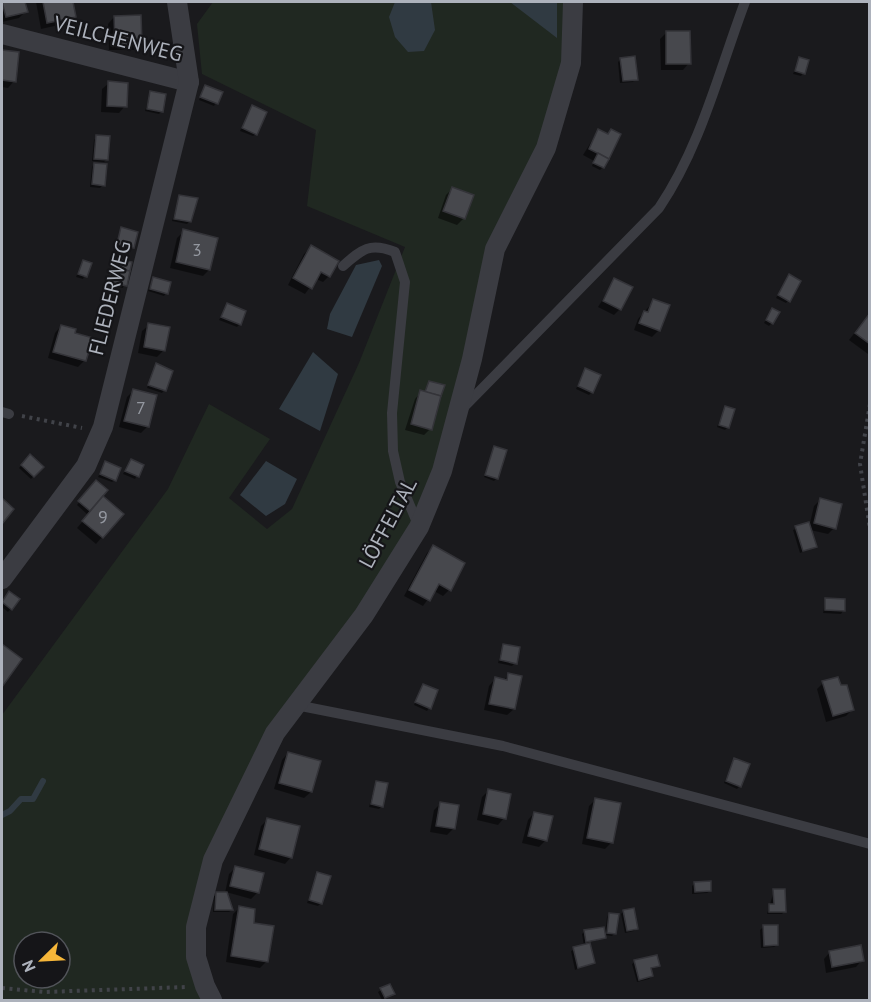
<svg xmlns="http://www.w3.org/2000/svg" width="871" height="1002" viewBox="0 0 871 1002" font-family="'PT Sans',sans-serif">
<rect width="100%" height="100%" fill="#1a1a1d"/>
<path fill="#202821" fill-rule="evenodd" d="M213,2h360l-2,61 -76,186 -76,278 -144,206 -79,194 16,73h-210v-285l166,-226 41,-85 61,35 -41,59 38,31 25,-20 67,-146 46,-116 -98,-41 9,-76 -114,-56 -5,-50zM24,942h36v36h-36z"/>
<g fill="#303a42">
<path d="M395,2h36l4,28 -11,21 -16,1 -13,-15 -6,-20z"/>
<path d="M510,2h47v36z"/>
<path d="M379,260l3,6 -30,71 -25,-8 3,-15 26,-49z"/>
<path d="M313,352l25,22 -18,57 -41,-22z"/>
<path d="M266,461l31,18 -12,25 -19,12 -26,-21z"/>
</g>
<g fill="#0007">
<path d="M2,2h22l2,9 -7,7 -17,4z"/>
<path d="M36,2h35l3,15 -6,6 -27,6z"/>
<path d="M114,17l26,26 -6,7h-25l-1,-26z"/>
<path d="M666,33l23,30 -6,7h-22l-1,-31z"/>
<path d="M2,52l15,2 -3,27 -6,7 -6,-1z"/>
<path d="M800,58l3,15 -2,3 -8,-2z"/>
<path d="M621,59l15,20 -3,3 -13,1 -2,-21z"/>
<path d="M109,83l16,23 -6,7 -18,-1 1,-23z"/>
<path d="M205,87l16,6 -7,13 -15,-6z"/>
<path d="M151,93l11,18 -3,3 -14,-3z"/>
<path d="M252,107l4,27 -3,2 -13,-5z"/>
<path d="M598,131l5,36 -3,3 -8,-4 2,-5 -11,-6z"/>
<path d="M96,137l11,22 -3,3 -12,-1 2,-21z"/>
<path d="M94,164l9,21 -3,3 -10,-1 2,-20z"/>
<path d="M453,188l19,8 -9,23 -6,6 -19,-7 8,-23z"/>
<path d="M180,197l10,24 -3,3 -15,-3z"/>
<path d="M122,229l11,18 -3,3 -15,-4z"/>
<path d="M184,231l25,39 -6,6 -33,-8 7,-30z"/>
<path d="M311,247l18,29 -6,6 -7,-3 -11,15 -17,-9 16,-31z"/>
<path d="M118,260l12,3 -7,25 -16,-3z"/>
<path d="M83,262l7,2 -7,15 -7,-2z"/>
<path d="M154,278l12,15 -2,3 -16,-5z"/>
<path d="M787,279l1,22 -2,2 -10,-5z"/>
<path d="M615,280l5,29 -6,6 -16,-8z"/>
<path d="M654,301l5,29 -7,7 -18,-7 4,-11z"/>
<path d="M227,305l13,19 -3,3 -18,-7z"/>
<path d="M772,310v13l-3,3 -5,-3z"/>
<path d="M870,313v39l-2,2 -19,-14z"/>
<path d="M149,325l15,25 -7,7 -19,-4 4,-22z"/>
<path d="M61,326l12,8 12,26 -7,7 -30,-9 7,-25z"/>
<path d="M156,364l8,26 -2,3 -15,-5z"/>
<path d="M585,370l7,22 -3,3 -13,-6z"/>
<path d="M429,382l1,47 -6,6 -19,-5 10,-31 6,-7 3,1z"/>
<path d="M134,390l14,36 -7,7 -22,-6 8,-30z"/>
<path d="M725,408l3,19 -3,3 -8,-3z"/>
<path d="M495,448l2,30 -3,3 -10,-4z"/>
<path d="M30,456l12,11 -11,12 -12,-11z"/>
<path d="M131,461l11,5 -7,13 -12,-5z"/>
<path d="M106,463l9,17 -3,2 -14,-5z"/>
<path d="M96,482l6,55 -6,7 -19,-16 11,-13 -11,-10z"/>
<path d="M820,500l14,28 -6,6 -18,-4 5,17 -15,6 -7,-23 17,-7 4,-17z"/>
<path d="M433,547l16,43 -6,6 -9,-5 -11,15 -19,-10 23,-43z"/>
<path d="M6,596l12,4 -10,12 -6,-5z"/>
<path d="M826,600l17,11 -2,3 -18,-1z"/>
<path d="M503,645l12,18 -3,3 -14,-3z"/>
<path d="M2,646l18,13 -18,26z"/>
<path d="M508,675l12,3 -6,31 -7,6 -23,-5 5,-24 6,-7 8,2z"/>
<path d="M823,683l29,27 -6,6 -20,6 -9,-33z"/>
<path d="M423,686l6,22 -2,3 -13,-6z"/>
<path d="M288,753l23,39 -7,6 -30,-9 8,-29z"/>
<path d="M735,760l5,26 -3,3 -13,-6z"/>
<path d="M376,782l6,24 -3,3 -10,-2z"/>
<path d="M489,790l15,28 -6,7 -21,-5 5,-23z"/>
<path d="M596,799l16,43 -7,7 -23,-5 7,-38z"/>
<path d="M441,803l12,26 -6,6 -17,-3 4,-22z"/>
<path d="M534,813l12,27 -7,7 -17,-4 6,-23z"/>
<path d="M268,819l23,38 -6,7 -31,-9 7,-29z"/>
<path d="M236,867l22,25 -7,7 -25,-7 6,18 -3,2h-16l1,-16 11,-3 4,-19z"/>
<path d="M318,874l3,29 -3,3 -11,-3z"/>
<path d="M695,883l15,8 -3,2 -15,1v-8z"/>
<path d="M774,891l11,20 -3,3h-15z"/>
<path d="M239,908l13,16 15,37 -7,7 -34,-6 7,-48z"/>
<path d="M624,911l13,17 -3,3 -9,2 -4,-19z"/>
<path d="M609,914l6,19 -3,3 -7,-1 2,-18z"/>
<path d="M763,927l14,18 -3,2 -13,1 -1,-18z"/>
<path d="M584,932l20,6 -16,5 5,20 -18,7 -4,-19 13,-5 -2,-12z"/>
<path d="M830,952l32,8 -6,7 -30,6 -2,-14z"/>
<path d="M635,962l23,4 -8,4 2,6 -3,3 -12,3 -5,-18z"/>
<path d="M381,990l12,3 -11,7 -4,-8z"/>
</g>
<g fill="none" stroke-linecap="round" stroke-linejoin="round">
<path stroke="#303a42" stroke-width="6" d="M2,815l8,-4 11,-12h12l10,-18"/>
</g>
<g fill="#47484d" stroke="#343439" stroke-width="1.5">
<path d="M2,2h23l3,10 -22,5z"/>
<path d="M43,2h30l3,15 -29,6z"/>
<path d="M141,15l1,29 -27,1 -1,-29z"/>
<path d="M666,31h24l1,33h-25z"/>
<path d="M2,50l17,2 -3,30 -14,-2z"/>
<path d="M635,56l3,24 -15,1 -3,-23z"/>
<path d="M799,57l10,3 -4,14 -10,-3z"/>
<path d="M108,81l20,2 -1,24 -20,-1z"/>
<path d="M205,85l18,7 -5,12 -18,-7z"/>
<path d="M150,91l16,3 -3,18 -16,-3z"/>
<path d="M252,105l15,7 -10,23 -15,-7z"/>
<path d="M598,129l10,5 3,-5 10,5 -12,25 -20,-10z"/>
<path d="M96,135l14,1 -2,24 -14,-1z"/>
<path d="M598,153l11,6 -5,9 -11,-5z"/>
<path d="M94,163l13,1 -2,22 -13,-2z"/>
<path d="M452,187l22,8 -9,24 -22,-8z"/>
<path d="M179,195l19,3 -7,24 -17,-3z"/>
<path d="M121,227l17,5 -4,16 -17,-4z"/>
<path d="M183,229l35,9 -8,32 -34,-8z"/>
<path d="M311,245l28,16 -9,16 -9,-5 -9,17 -19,-11z"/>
<path d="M117,259l15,3 -2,9 -14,-3z"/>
<path d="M83,260l9,3 -5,14 -9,-3z"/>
<path d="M112,268l18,3 -3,15 -18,-4z"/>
<path d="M789,274l12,7 -11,21 -12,-7z"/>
<path d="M153,277l18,5 -3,12 -18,-5z"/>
<path d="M614,278l19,9 -12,23 -18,-9z"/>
<path d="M653,299l17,6 -10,26 -21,-8 5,-12 4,1z"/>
<path d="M227,303l19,8 -5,14 -20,-8z"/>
<path d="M772,308l8,4 -7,12 -7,-4z"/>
<path d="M870,313v31l-15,-11z"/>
<path d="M148,323l22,4 -5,24 -21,-4z"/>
<path d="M61,325l15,4 -1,4 18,5 -7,23 -33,-9z"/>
<path d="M156,363l17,8 -7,20 -18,-6z"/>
<path d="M585,368l16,7 -8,18 -15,-7z"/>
<path d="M429,381l16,4 -4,11 -16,-4z"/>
<path d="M133,389l24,6 -8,32 -25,-6z"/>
<path d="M420,390l21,6 -9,34 -21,-6z"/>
<path d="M725,406l10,3 -6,19 -10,-3z"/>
<path d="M494,446l13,4 -9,29 -13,-4z"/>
<path d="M30,454l14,13 -10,10 -13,-12z"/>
<path d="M131,459l13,6 -5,12 -14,-6z"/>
<path d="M105,461l16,7 -5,13 -16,-7z"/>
<path d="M96,480l12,10 -18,21 -12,-10z"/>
<path d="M103,496l21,18 -21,24 -21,-17z"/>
<path d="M2,498l12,11 -12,15z"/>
<path d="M820,498l22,6 -6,25 -22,-6z"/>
<path d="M809,522l8,25 -14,4 -8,-25z"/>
<path d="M433,545l32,18 -14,28 -12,-7 -9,17 -21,-11z"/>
<path d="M9,591l11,8 -8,11 -10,-8z"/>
<path d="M825,598l20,1v12l-20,-1z"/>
<path d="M2,644l20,15 -20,28z"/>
<path d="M503,644l17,3 -3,17 -17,-4z"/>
<path d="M508,673l14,3 -7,33 -26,-5 6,-27 12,3z"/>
<path d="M838,677l3,8h6l7,25 -21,6 -11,-35z"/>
<path d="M423,684l15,6 -7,19 -16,-7z"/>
<path d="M288,752l33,9 -9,31 -33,-9z"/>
<path d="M734,758l16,6 -9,23 -15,-6z"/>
<path d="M376,781l12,2 -5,24 -12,-3z"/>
<path d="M488,789l23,5 -5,25 -23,-5z"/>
<path d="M595,798l26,5 -8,40 -26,-5z"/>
<path d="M440,802l19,3 -4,24 -19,-3z"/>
<path d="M534,812l19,4 -6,25 -19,-5z"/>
<path d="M267,818l33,8 -8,32 -33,-9z"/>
<path d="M235,866l29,7 -5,20 -29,-7z"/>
<path d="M317,872l14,4 -9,28 -13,-4z"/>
<path d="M711,881v10l-16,1 -1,-10z"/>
<path d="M773,889h12l1,23h-17v-8h5z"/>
<path d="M216,892h11l6,18h-18z"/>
<path d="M239,906l16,3 -1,14 20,3 -6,36 -37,-6z"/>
<path d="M634,908l4,21 -11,2 -4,-21z"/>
<path d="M609,913l10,1 -3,20 -9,-1z"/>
<path d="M763,925h15v20l-14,1z"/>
<path d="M604,927l2,11 -20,4 -2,-12z"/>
<path d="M590,943l5,20 -17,5 -5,-21z"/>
<path d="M861,945l3,16 -32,6 -3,-16z"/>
<path d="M657,955l3,11 -9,2 2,8 -14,4 -5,-20z"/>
<path d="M390,984l5,10 -10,4 -5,-10z"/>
</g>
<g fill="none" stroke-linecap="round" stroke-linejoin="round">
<g stroke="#414349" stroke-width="4" stroke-dasharray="3 4.5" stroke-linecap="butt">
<path d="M870,404l-10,60 10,65"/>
<path d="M22,416l60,12"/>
<path d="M2,988l42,4 143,-5"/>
</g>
<g stroke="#3b3c42" stroke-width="10">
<path d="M343,266c19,-17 27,-24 52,-14l10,30 -13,131 1,38 7,31 19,45"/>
<path d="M462,409l197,-201c42,-62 60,-137 86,-206"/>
<path d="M2,412l7,2"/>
<path d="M296,705l207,41 367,98"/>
</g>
<g stroke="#3b3c42" stroke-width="20">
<path d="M2,34l187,48"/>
<path d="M2,579l84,-113 17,-39 86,-345 -12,-80"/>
<path d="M212,1000l-7,-14 -9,-29v-30l17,-67 62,-127 89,-118 55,-88 23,-56 30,-112 23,-110 51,-101 25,-85 2,-61"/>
</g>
</g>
<g text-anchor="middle" stroke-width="4.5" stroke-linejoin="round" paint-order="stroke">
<g font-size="18" fill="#9498a0">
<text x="197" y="256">3</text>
<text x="141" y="414">7</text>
<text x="103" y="523">9</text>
</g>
<g font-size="21" fill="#adb2bc" stroke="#151518">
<text transform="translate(118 39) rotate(14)" y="7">VEILCHENWEG</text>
<text transform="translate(110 298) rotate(-76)" y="7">FLIEDERWEG</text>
<text transform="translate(388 523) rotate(-62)" y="7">LÖFFELTAL</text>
</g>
</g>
<rect width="871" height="1002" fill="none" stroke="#adb2bc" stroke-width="6"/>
<g transform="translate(42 960) rotate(246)"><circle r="28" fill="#151518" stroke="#52545a" stroke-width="1.5"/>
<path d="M0-4.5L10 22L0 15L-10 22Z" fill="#f6b639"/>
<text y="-9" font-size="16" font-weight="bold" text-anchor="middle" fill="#adb2bc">N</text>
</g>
</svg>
